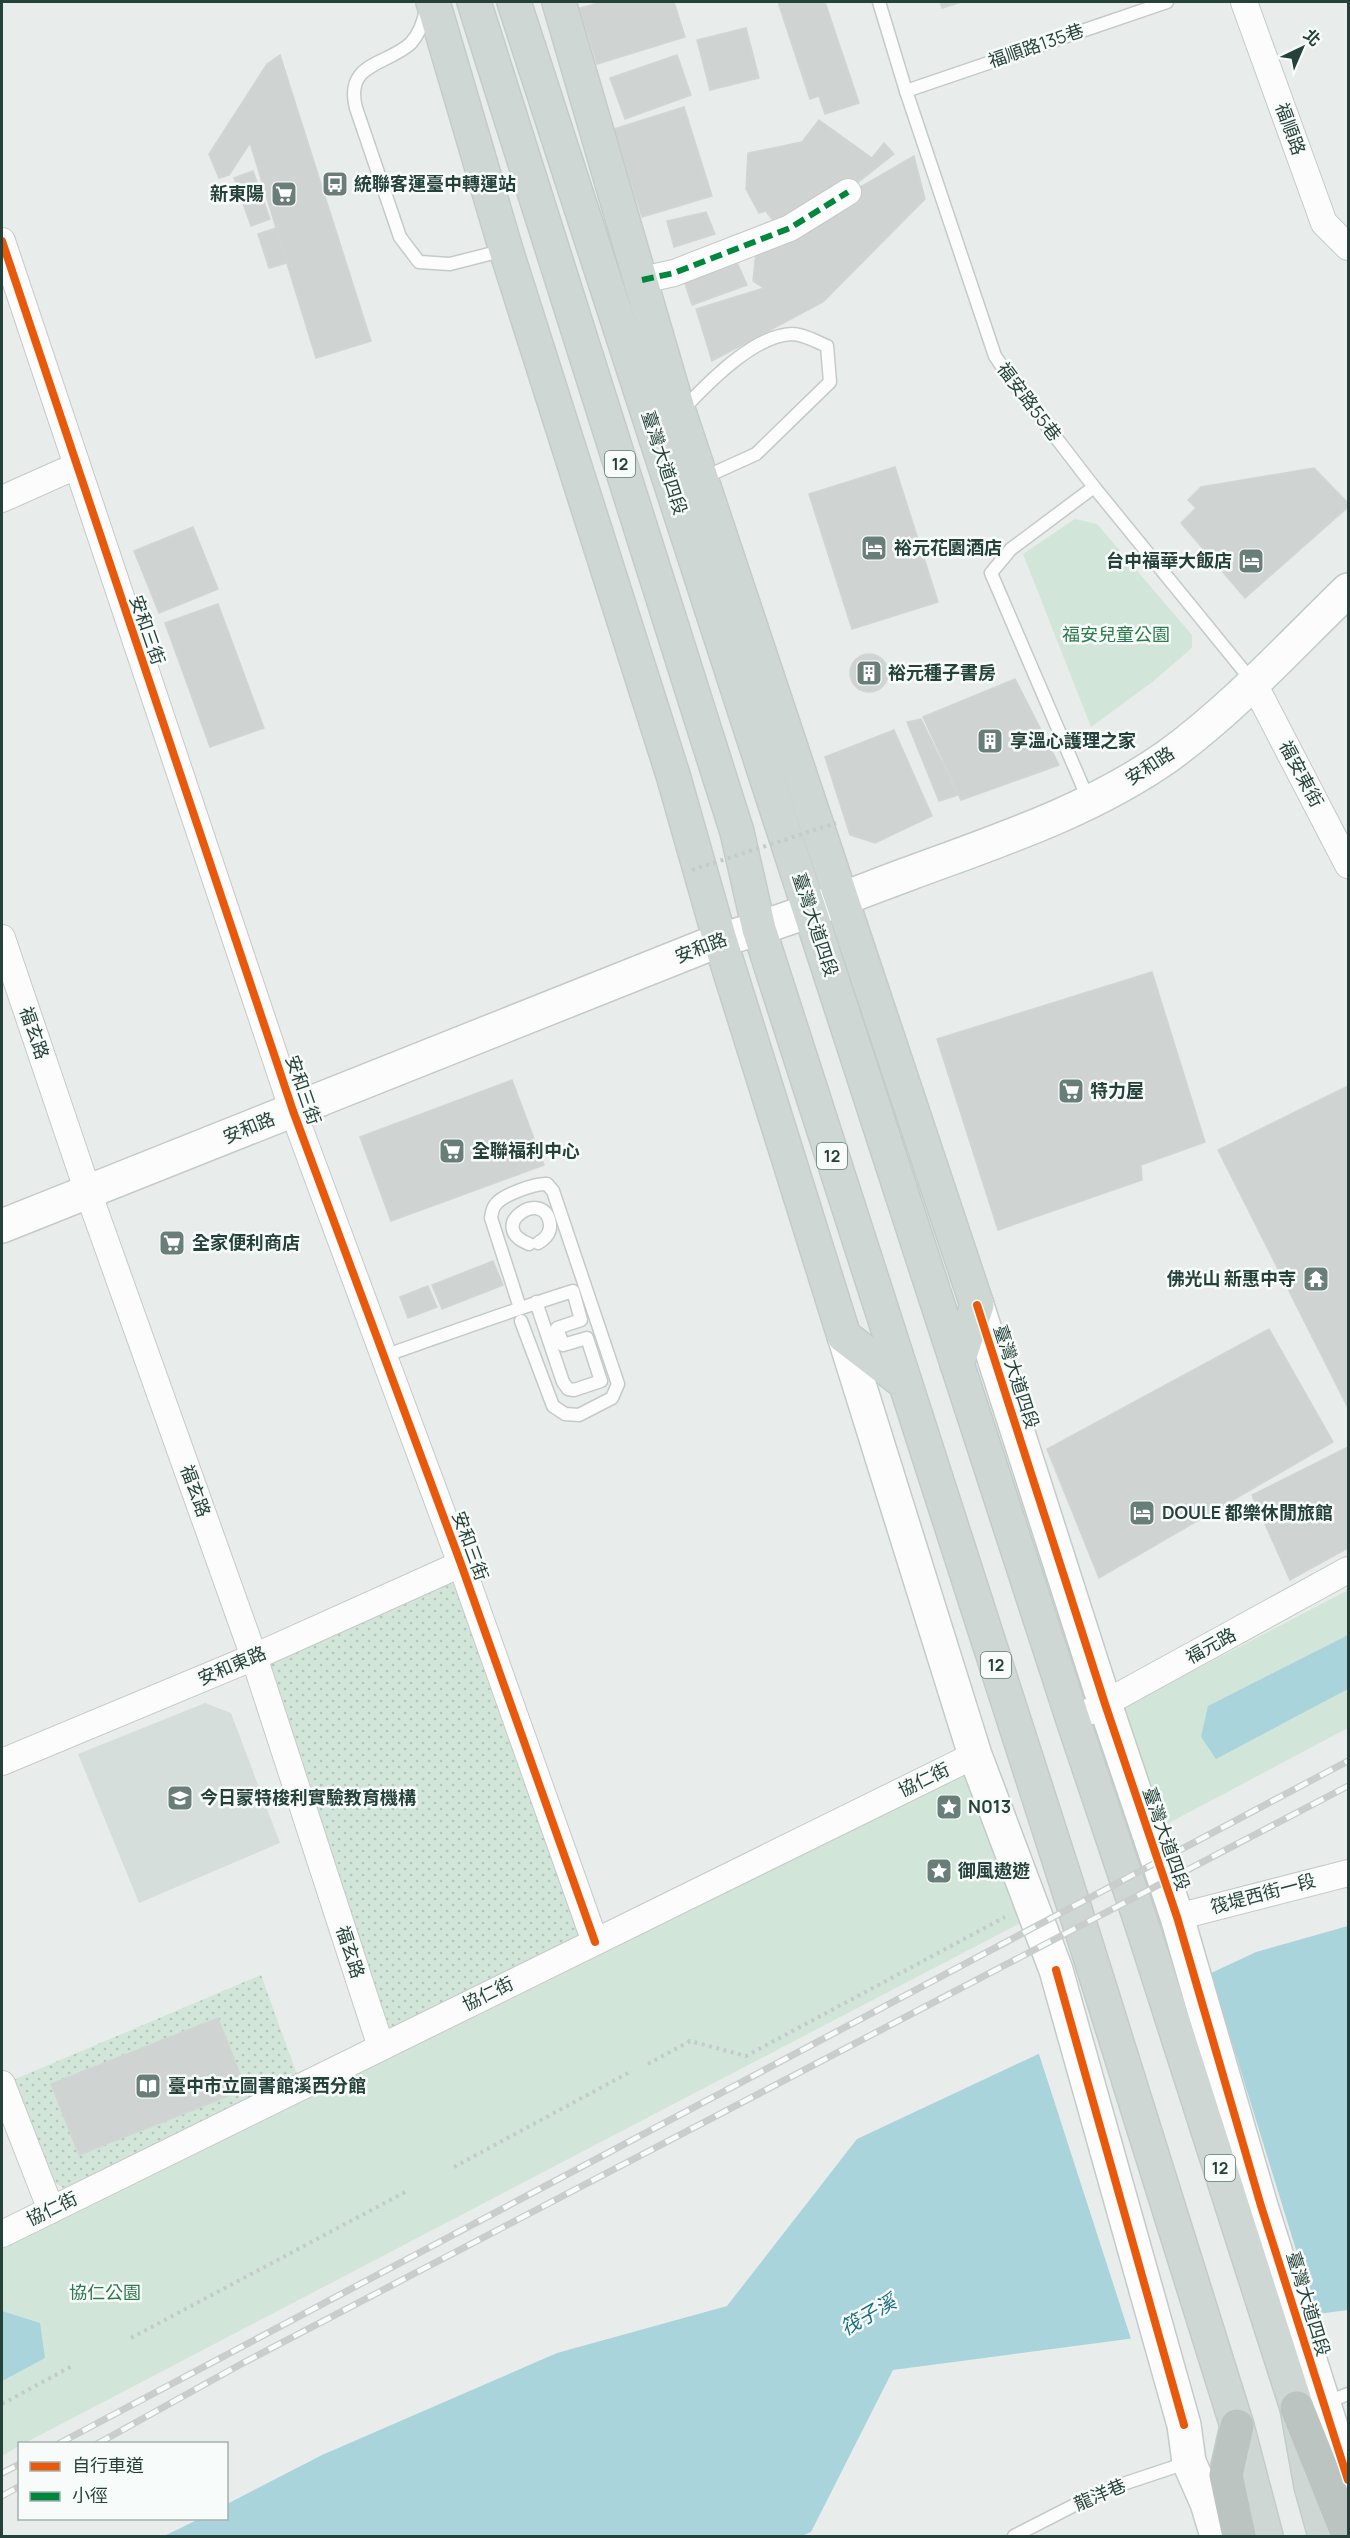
<svg xmlns="http://www.w3.org/2000/svg" width="1350" height="2538" viewBox="0 0 1350 2538" font-family="Manrope,'Noto Sans TC',sans-serif">
<defs>
<pattern id="grass-dots" width="8" height="8" patternUnits="userSpaceOnUse" patternTransform="scale(1.5)"><rect width="8" height="8" fill="#d1e6d8"/><path d="M2 2h.1M6 6h.1" fill="none" stroke="#b3c6ba" stroke-width="1.8" stroke-linecap="round"/></pattern>
</defs>
<rect width="100%" height="100%" fill="#e8edeb"/>
<path fill="#d6dedb" d="M205,1703l26,10 49,130 -141,60 -61,-149z"/>
<g fill="url(#grass-dots)">
<path d="M456,1579l127,357 -196,98 -122,-368z"/>
<path d="M261,1975l38,105 -229,112 -18,-11 -39,-101z"/>
</g>
<g fill="#d1e6d8">
<path d="M1075,519l22,5 95,111v13l-41,35 -60,44 -68,-173z"/>
<path d="M1348,1590v138l-198,105 -39,-119z"/>
<path d="M969,1763l55,158 -999,522 -5,1 -1,2 -17,10v-219z"/>
</g>
<g fill="#a9d4db">
<path d="M1348,1635v54l-132,70 -15,-22 7,-31z"/>
<path d="M1348,1926v384l-455,60 -82,162 -9,4h-638l35,-17 27,-1 1,-14 95,-49 235,-102 170,-47 130,-167 399,-187z"/>
<path d="M2,2311l38,12 5,35 -43,23z"/>
</g>
<path fill="#e8edeb" d="M1210,1971l107,347 -185,24 -94,-291z"/>
<g fill="#cfd4d2" stroke="#d1d6d4" stroke-width="1.5">
<path d="M602,2h72l11,35 -88,27 -17,-56z"/>
<path d="M778,2h47l34,101 -34,11 -6,-18 -9,3z"/>
<path d="M940,2h22l-20,6z"/>
<path d="M746,28l13,50 -49,12 -13,-50z"/>
<path d="M280,55l91,286 -55,17 -66,-215 -21,32 -10,3 -10,-24 58,-90z"/>
<path d="M677,55l14,40 -66,24 -15,-41z"/>
<path d="M684,107l28,89 -70,21 -28,-88z"/>
<path d="M819,120l53,38 12,-15 10,11 -42,33 -76,38 -10,-14 -7,2 -13,-24 2,-36 54,-11z"/>
<path d="M914,156l11,43 -102,103 -111,59 -16,-52 68,-21 -11,-7 4,-39 38,-17z"/>
<path d="M253,171l17,48 -19,7 -17,-48z"/>
<path d="M706,212l9,22 -41,13 -7,-26z"/>
<path d="M276,228l11,35 -18,5 -11,-34z"/>
<path d="M736,260l11,25 -55,20 -9,-28z"/>
<path d="M895,467l43,135 -86,27 -43,-135z"/>
<path d="M1314,468l34,35v4l-103,91 -64,-75 15,-15 -8,-8 13,-13z"/>
<path d="M193,527l25,62 -59,24 -25,-62z"/>
<path d="M218,604l46,124 -54,19 -45,-124z"/>
<circle cx="869" cy="673" r="19"/>
<path d="M1015,679l44,86 -98,35 -38,-83z"/>
<path d="M921,719l37,76 -19,6 -32,-79z"/>
<path d="M894,730l38,86 -57,27 -25,-8 -25,-78z"/>
<path d="M1152,972l53,170 -64,23 1,15 -144,50 -61,-191z"/>
<path d="M512,1080l32,85 -153,56 -31,-84z"/>
<path d="M1348,1086v322l-130,-258z"/>
<path d="M493,1261l10,24 -61,24 -10,-24z"/>
<path d="M428,1286l9,21 -29,11 -8,-21z"/>
<path d="M1269,1329l64,113 -234,136 -52,-129z"/>
<path d="M1348,1447v101l-58,32 -38,-85z"/>
<path d="M218,2018l28,71 -167,66 -28,-71z"/>
</g>
<g fill="none" stroke-linecap="round" stroke-linejoin="round">
<g stroke="#c5cac8" stroke-width="15">
<g id="lane">
<path d="M879,2l27,89 89,265 15,22 84,109 158,194"/>
<path d="M426,9c-2,11 -7,25 -15,34 -23,22 -67,19 -55,65l44,129 19,25 31,2 55,-14"/>
<path d="M906,91l261,-89"/>
<path d="M680,408l9,-5c24,-25 67,-68 103,-69 12,0 25,8 35,12l3,36 -74,72 -53,24"/>
<path d="M1089,801l-98,-228 20,-24 83,-62"/>
<path d="M529,1244c-45,-18 16,-58 21,-20 1,9 -5,15 -12,19"/>
<path d="M520,1308l-29,-90c1,-5 1,-10 5,-14 7,-9 39,-21 51,-20l6,7 65,193 -6,14 -33,17 -14,-1 -12,-8 -32,-85"/>
<path d="M384,1356c63,-22 125,-45 189,-65l8,29 -24,8 6,17 24,-7 14,43 -27,9 -6,-1 -5,-7 -27,-80"/>
<path d="M1325,2403l23,-9"/>
<path d="M1014,2536l88,-45 87,-29"/>
</g>
</g>
<g stroke="#c5cac8" stroke-width="28">
<g id="street">
<path d="M1244,2l80,221 24,24"/>
<path d="M2,241l291,870 168,453 134,378"/>
<path d="M642,280l32,-7 116,-45 58,-36"/>
<path d="M2,499l74,-33"/>
<path d="M1253,682l95,183"/>
<path d="M2,938l86,254 166,465 127,390"/>
<path d="M1091,1711l257,-141"/>
<path d="M2,1762l252,-105 207,-93"/>
<path d="M1177,1917l171,-44"/>
<path d="M2,2084l49,126"/>
<path d="M2,2234l973,-479"/>
</g>
</g>
<g stroke="#c3cbc8" stroke-width="36">
<g id="secondary">
<path d="M2,1226l718,-286c64,-18 126,-43 188,-66 89,-33 182,-63 260,-118 66,-48 122,-110 180,-166"/>
<path d="M977,1305l128,399 72,213 84,289 87,274"/>
<path d="M844,1336l131,419 81,215 128,455 5,37 18,41 10,33"/>
</g>
</g>
<g stroke="#c3ccc9" stroke-width="36">
<g id="primary">
<path d="M433,2l73,248 167,525 47,165 124,396 61,47"/>
<path d="M474,2l263,830 22,97 328,1018 150,479 29,110"/>
<path d="M514,2l559,1718 70,208 154,480 14,78 14,50"/>
<path d="M559,2l119,407 299,896 -20,59"/>
</g>
</g>
<g stroke="#c3ccc9" stroke-width="36">
<g id="highway">
<path d="M1297,2408l51,127"/>
<path d="M1237,2426l-11,49 13,61"/>
</g>
</g>
<g stroke="#c3ccca" stroke-width="4" stroke-dasharray="3 4.5" stroke-linecap="butt">
<path d="M648,2064l42,-23 56,15 259,-139"/>
<path d="M454,2167l174,-94"/>
<path d="M131,2338l278,-148"/>
<path d="M2,2404l70,-38"/>
</g>
<use href="#lane" stroke="#fcfcfc" stroke-width="12"/>
<use href="#street" stroke="#fcfcfc" stroke-width="26"/>
<use href="#secondary" stroke="#fcfcfc" stroke-width="33"/>
<use href="#primary" stroke="#cfd7d5" stroke-width="33"/>
<use href="#highway" stroke="#bcc4c2" stroke-width="33"/>
<g stroke="#c9cdcc" stroke-width="7">
<g id="rail">
<path d="M58,2444l1290,-683"/>
<path d="M97,2444l146,-81 1105,-577"/>
<path d="M2,2473l18,-9"/>
<path d="M2,2496l18,-10"/>
</g>
</g>
<use href="#rail" stroke="#f7fbf9" stroke-width="4.5" stroke-dasharray="14" stroke-linecap="butt"/>
<path stroke="#c3ccca" stroke-width="4" stroke-dasharray="3 4.5" stroke-linecap="butt" d="M692,870l144,-47"/>
<path stroke="#00873e" stroke-width="6" stroke-dasharray="12 6" stroke-linecap="butt" d="M642,280l32,-7 116,-45 58,-36"/>
<g stroke="#f7fbf9" stroke-width="11">
<g id="cycleway">
<path d="M2,241l291,870 168,453 134,378"/>
<path d="M977,1305l128,399 72,213 84,289 87,274"/>
<path d="M1056,1970l128,455"/>
</g>
</g>
<use href="#cycleway" stroke="#e8590c" stroke-width="8"/>
</g>
<defs>
<g id="bus-square" transform="scale(1.35)"><rect x="-9" y="-9" width="18" height="18" rx="4" fill="#697e78" stroke="#f7fbf9"/><path d="M-5-6H5V4H4V6H2V4H-2V6H-4V4H-5ZM-3.5-4V0h7V-4ZM-3.5 1.2v1.5H-2V1.2ZM2 1.2v1.5H3.5V1.2Z" fill="#fff"/></g>
<g id="supermarket-square" transform="scale(1.35)"><rect x="-9" y="-9" width="18" height="18" rx="4" fill="#697e78" stroke="#f7fbf9"/><path d="M-6-5.5h2.5l.6 2H6L4.5 2H-2.5L-4.4-4H-6ZM-1.5 3.2a1.3 1.3 0 1 0 .1 0ZM3 3.2a1.3 1.3 0 1 0 .1 0Z" fill="#fff"/></g>
<g id="hotel-square" transform="scale(1.35)"><rect x="-9" y="-9" width="18" height="18" rx="4" fill="#697e78" stroke="#f7fbf9"/><path d="M-6-4.5h1.5V1H6V5H4.5V3h-9V5H-6ZM-4 0a1.8 1.8 0 1 1 3.6 0ZM.5 0V-2.5h3Q6-2.5 6 0Z" fill="#fff"/></g>
<g id="building-square" transform="scale(1.35)"><rect x="-9" y="-9" width="18" height="18" rx="4" fill="#697e78" stroke="#f7fbf9"/><path d="M-4-6H4V6H1V3H-1V6H-4ZM-2.5-4.3h1.7v1.8h-1.7ZM.8-4.3h1.7v1.8H.8ZM-2.5-1h1.7V.8h-1.7ZM.8-1h1.7V.8H.8Z" fill="#fff"/></g>
<g id="temple-square" transform="scale(1.35)"><rect x="-9" y="-9" width="18" height="18" rx="4" fill="#697e78" stroke="#f7fbf9"/><path d="M0-6L5-2H3V0L6.5 2.5H4V6H1.5V3h-3V6H-4V2.5H-6.5L-3 0V-2H-5Z" fill="#fff"/></g>
<g id="school-square" transform="scale(1.35)"><rect x="-9" y="-9" width="18" height="18" rx="4" fill="#697e78" stroke="#f7fbf9"/><path d="M0-5L7-2L0 1L-7-2ZM-4 1L0 2.5L4 1V4Q0 6-4 4Z" fill="#fff"/></g>
<g id="sight-square" transform="scale(1.35)"><rect x="-9" y="-9" width="18" height="18" rx="4" fill="#697e78" stroke="#f7fbf9"/><path d="M0-6L1.8-2.2L6-1.7L2.9 1.2L3.7 5.4L0 3.3L-3.7 5.4L-2.9 1.2L-6-1.7L-1.8-2.2Z" fill="#fff"/></g>
<g id="library-square" transform="scale(1.35)"><rect x="-9" y="-9" width="18" height="18" rx="4" fill="#697e78" stroke="#f7fbf9"/><path d="M-6-4Q-3-5.5-.7-3.5V5Q-3 3-6 4ZM6-4Q3-5.5 .7-3.5V5Q3 3 6 4Z" fill="#fff"/></g>
</defs>
<g fill-rule="evenodd">
<use href="#bus-square" x="335" y="184"/>
<use href="#supermarket-square" x="284" y="194"/>
<use href="#hotel-square" x="874" y="548"/>
<use href="#hotel-square" x="1251" y="561"/>
<use href="#building-square" x="869" y="673"/>
<use href="#building-square" x="990" y="741"/>
<use href="#supermarket-square" x="1071" y="1091"/>
<use href="#supermarket-square" x="452" y="1151"/>
<use href="#supermarket-square" x="172" y="1243"/>
<use href="#temple-square" x="1316" y="1279"/>
<use href="#hotel-square" x="1142" y="1513"/>
<use href="#school-square" x="180" y="1798"/>
<use href="#sight-square" x="949" y="1807"/>
<use href="#sight-square" x="939" y="1871"/>
<use href="#library-square" x="148" y="2086"/>
</g>
<g text-anchor="middle" stroke-width="5" stroke-linejoin="round" paint-order="stroke">
<g fill="#f7fbf9" stroke="#637a73" stroke-width="1.5">
<rect x="605" y="451" width="30" height="26" rx="4.5"/>
<rect x="817" y="1143" width="30" height="26" rx="4.5"/>
<rect x="981" y="1652" width="30" height="26" rx="4.5"/>
<rect x="1205" y="2155" width="30" height="26" rx="4.5"/>
</g>
<g font-size="16" font-weight="bold" fill="#24423a">
<text x="620" y="470">12</text>
<text x="832" y="1162">12</text>
<text x="996" y="1671">12</text>
<text x="1220" y="2174">12</text>
</g>
<g font-size="18" fill="#24423a" stroke="#f7fbf9">
<text transform="translate(1036 46) rotate(-19)" y="6">福順路135巷</text>
<text transform="translate(1290 129) rotate(70)" y="6">福順路</text>
<text transform="translate(1029 402) rotate(53)" y="6">福安路55巷</text>
<text transform="translate(664 463) rotate(72)" y="6">臺灣大道四段</text>
<text transform="translate(147 630) rotate(71)" y="6">安和三街</text>
<text transform="translate(1150 766) rotate(-33)" y="6">安和路</text>
<text transform="translate(1301 774) rotate(62)" y="6">福安東街</text>
<text transform="translate(815 925) rotate(72)" y="6">臺灣大道四段</text>
<text transform="translate(701 948) rotate(-21)" y="6">安和路</text>
<text transform="translate(34 1033) rotate(71)" y="6">福玄路</text>
<text transform="translate(303 1090) rotate(71)" y="6">安和三街</text>
<text transform="translate(249 1128) rotate(-22)" y="6">安和路</text>
<text transform="translate(1016 1377) rotate(72)" y="6">臺灣大道四段</text>
<text transform="translate(195 1491) rotate(70)" y="6">福玄路</text>
<text transform="translate(470 1546) rotate(70)" y="6">安和三街</text>
<text transform="translate(1211 1646) rotate(-29)" y="6">福元路</text>
<text transform="translate(232 1666) rotate(-23)" y="6">安和東路</text>
<text transform="translate(924 1780) rotate(-26)" y="6">協仁街</text>
<text transform="translate(1166 1839) rotate(71)" y="6">臺灣大道四段</text>
<text transform="translate(1263 1894) rotate(-15)" y="6">筏堤西街一段</text>
<text transform="translate(350 1952) rotate(72)" y="6">福玄路</text>
<text transform="translate(488 1994) rotate(-26)" y="6">協仁街</text>
<text transform="translate(52 2209) rotate(-26)" y="6">協仁街</text>
<text transform="translate(1308 2304) rotate(73)" y="6">臺灣大道四段</text>
<text transform="translate(1100 2495) rotate(-23)" y="6">龍洋巷</text>
</g>
<g font-size="18" font-weight="bold" fill="#24423a" stroke="#f7fbf9" text-anchor="start">
<text x="354" y="190">統聯客運臺中轉運站</text>
<text x="264" y="200" text-anchor="end">新東陽</text>
<text x="894" y="554">裕元花園酒店</text>
<text x="1232" y="567" text-anchor="end">台中福華大飯店</text>
<text x="888" y="679">裕元種子書房</text>
<text x="1010" y="747">享溫心護理之家</text>
<text x="1090" y="1097">特力屋</text>
<text x="472" y="1157">全聯福利中心</text>
<text x="192" y="1249">全家便利商店</text>
<text x="1296" y="1285" text-anchor="end">佛光山 新惠中寺</text>
<text x="1162" y="1519">DOULE 都樂休閒旅館</text>
<text x="200" y="1804">今日蒙特梭利實驗教育機構</text>
<text x="968" y="1813">N013</text>
<text x="958" y="1877">御風遨遊</text>
<text x="168" y="2092">臺中市立圖書館溪西分館</text>
</g>
<g font-size="18" fill="#2d7a4b" stroke="#f7fbf9">
<text x="1116" y="641">福安兒童公園</text>
<text x="105" y="2299">協仁公園</text>
</g>
<g font-size="20" font-style="italic" fill="#1c6f80" stroke="#f7fbf9">
<text transform="translate(868 2315) rotate(-30)" y="7">筏子溪</text>
</g>
</g>
<rect width="1350" height="2538" fill="none" stroke="#24423a" stroke-width="6"/>
<rect x="18" y="2442" width="210" height="78" fill="#f7fbf9" stroke="#a3b1ad" stroke-width="1.5"/>
<rect x="30" y="2462" width="30" height="9" fill="#e8590c" stroke="#a3b1ad" stroke-width="1.5"/>
<text x="72" y="2472" font-size="18" fill="#24423a">自行車道</text>
<rect x="30" y="2492" width="30" height="9" fill="#00873e" stroke="#a3b1ad" stroke-width="1.5"/>
<text x="72" y="2502" font-size="18" fill="#24423a">小徑</text>
<g transform="translate(1302 48) rotate(44)" stroke="#f7fbf9" stroke-width="4.5" paint-order="stroke">
<path d="M0-4.5L10 22L0 15L-10 22Z" fill="#24423a"/>
<text y="-9" font-size="16" font-weight="bold" text-anchor="middle" fill="#24423a">北</text>
</g>
</svg>
